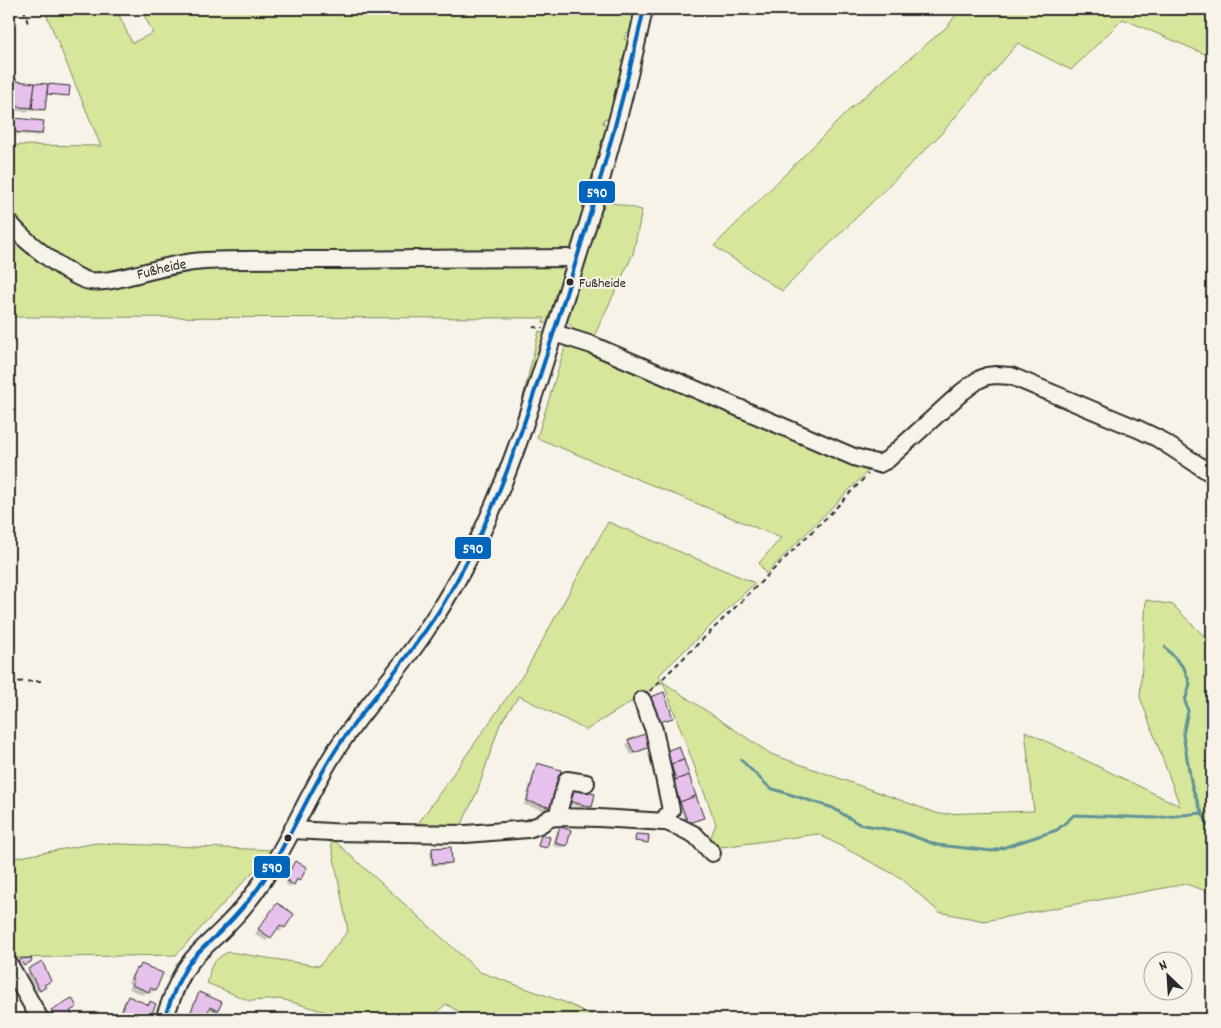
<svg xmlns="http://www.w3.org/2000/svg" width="1221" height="1028" viewBox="0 0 1221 1028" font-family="Dekko,sans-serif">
<rect width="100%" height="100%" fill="#f7f3e8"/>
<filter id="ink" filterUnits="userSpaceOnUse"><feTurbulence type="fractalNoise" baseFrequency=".02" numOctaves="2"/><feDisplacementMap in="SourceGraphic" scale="10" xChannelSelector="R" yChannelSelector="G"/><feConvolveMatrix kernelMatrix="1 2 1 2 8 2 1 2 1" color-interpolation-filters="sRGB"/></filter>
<g filter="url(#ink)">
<g fill="#d6e79b" stroke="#808963">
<path d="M39,9h95l-15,6 13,28 21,-10 -12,-24h496l-5,24h-6l-2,6 7,2 -18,77 -9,1 -1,4 8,4 -39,123 -370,8 -118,19 -67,-52 -8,-13v-67l92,1 -57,-137z"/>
<path d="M960,9h252v48l-89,-38 -52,51 -53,-27 -77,91 -159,157 -68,-45 138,-139 96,-81z"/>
<path d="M606,201l36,9 -9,44 -40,84 -18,-8 -9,-9 30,-97z"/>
<path d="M9,227l71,57 103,-16 387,-7 -18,63 -9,-1 1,-5 -535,-1z"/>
<path d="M539,331l9,3 -33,96z"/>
<path d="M565,347h16l270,113 17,11 -102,103 -7,-11 22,-25 -244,-100z"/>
<path d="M608,522l147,61 -96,92 4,7 108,72 168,60 95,-3 -9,-80 155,75 -40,-109 6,-97 27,5 39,39v249l-26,-9 -202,37 -45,-9 -38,-34 -83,-44 -112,15 10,-25 -53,-142 -77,48 -67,-34 -19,28 -23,68 -18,38 -46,1 112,-159z"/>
<path d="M330,837l150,135 84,30 37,17h-130l-25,-15 -16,15h-86l-14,-6 -49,-14 -31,2 -43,-18c2,-4 2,-8 3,-13 2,-8 11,-15 19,-18l90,14 29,-35z"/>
<path d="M96,843l177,7 -97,105 -167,3v-99z"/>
</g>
<g fill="#0003">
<path d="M9,79h6v3l54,5 -1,8 -1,1 -22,-2 -1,15 -3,2h-11v-2l-3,3 -18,-2z"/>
<path d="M14,119l27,15 -2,2 -28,-2 1,-12z"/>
<path d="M647,734l5,12 -3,2 -18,7 -5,-11 3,-3z"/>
<path d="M679,748l23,70 -2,2 -14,5 -14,-41 2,-2 -10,-28z"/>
<path d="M538,765l12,42 -4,4 -22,-6 10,-36z"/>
<path d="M569,793l22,13 -2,3 -23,-5z"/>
<path d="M560,828l10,3 -5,15 -2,2 -10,-2 4,-16z"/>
<path d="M433,849l17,13 -2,3 -17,1 -1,-14z"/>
<path d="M293,865l6,15 -3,2 -2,-1 -4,6 -5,-3 3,-6 -1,-1z"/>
<path d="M277,904l16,11 -13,17 -4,-3 -10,12 -11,-7 18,-26z"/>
<path d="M42,963l1,22 -1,5 -5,2 -11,-19z"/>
<path d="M141,965l20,8 -6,17 -5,4 -3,-2 -4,3 -14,-6 2,-5 -3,-1 4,-9z"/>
<path d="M199,993l18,17 -2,2 -7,-3 -4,10h-9l-7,-3 9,-20z"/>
<path d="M129,998l19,7 2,-2 4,1 -7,15h-30l7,-17z"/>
<path d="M71,1000l4,7 -6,5 4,7h-21l-3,-5z"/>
</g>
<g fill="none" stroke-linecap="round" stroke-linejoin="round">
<g stroke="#629296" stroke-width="3">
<path d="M1165,647l19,21 6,16 -5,17 3,10 -5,24 9,52 10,26"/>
<path d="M741,760l29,28 63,20 26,16 43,8 35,13 56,6 64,-21 17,-15 81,3 47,-5 8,15 2,1"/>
</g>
</g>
<g fill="#e6c1eb" stroke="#2b2b2b">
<path d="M9,77l7,1v3l19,2 -3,25 -23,-2z"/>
<path d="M35,83l13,1 -3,26 -13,-2z"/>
<path d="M48,84l22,2 -1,10 -22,-2z"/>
<path d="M14,118l30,3 -2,13 -29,-2z"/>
<path d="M664,692l9,26 -17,5 -8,-25z"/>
<path d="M648,733l5,13 -19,7 -6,-13z"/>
<path d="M679,746l5,14 -13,4 -5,-13z"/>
<path d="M684,760l5,15 -13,5 -5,-16z"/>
<path d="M537,763l24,7 -9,38 -25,-7z"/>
<path d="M689,775l7,21 -16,6 -7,-21z"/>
<path d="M571,789l24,5 -3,13 -24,-6z"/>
<path d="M696,796l8,22 -16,5 -8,-21z"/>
<path d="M560,827l11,3 -4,16 -12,-3z"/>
<path d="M636,834l13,1 -1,8 -13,-2z"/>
<path d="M541,835l9,2 -3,11 -9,-2z"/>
<path d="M451,847l1,16 -19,1 -1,-16z"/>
<path d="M295,861l12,6 -7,14 -3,-2 -3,6 -7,-4 3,-6 -2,-1z"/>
<path d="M277,903l17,11 -9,14 -5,-3 -9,13 -13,-9z"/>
<path d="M31,958l1,3 -8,5 -4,-7z"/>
<path d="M42,961l9,20 -7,4 2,2 -6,4 -12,-22z"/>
<path d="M141,964l22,9 -7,17 -6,-2 -1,4 -17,-7 2,-5 -3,-1 5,-11 3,1z"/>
<path d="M199,992l23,10 -4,9 -8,-4 -5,12 -15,-5z"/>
<path d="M128,996l21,9 1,-4 6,3 -6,14 -5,-2 -1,3h-22l-3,-1z"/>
<path d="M72,998l5,9 -7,4 5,8h-19l-5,-9z"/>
</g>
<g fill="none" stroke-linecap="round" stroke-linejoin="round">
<g stroke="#2b2b2b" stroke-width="20">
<g id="minor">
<path id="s1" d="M9,221c8,15 63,58 81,60 15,2 30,-3 44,-6 23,-6 48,-13 71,-14 44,-2 89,-1 133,-1 80,-1 159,-2 239,-2"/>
<path d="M554,333l38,12 262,112 25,7 8,-4 75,-68 16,-12 9,-4 9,-1 15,1 127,53 19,9 55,36"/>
<path d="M642,700l12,30 17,80 -9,12"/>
<path d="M557,817l10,-37 19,3"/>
<path d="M293,830l38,2 135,2 62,-5 11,-4 11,-7 7,-1 42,1 67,4 13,5 16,8 17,18"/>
<path d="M9,964l31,55"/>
<path d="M164,1019c7,-18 13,-39 25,-55 9,-13 26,-26 37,-38 14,-14 27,-30 38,-47 28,-42 46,-90 74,-132 27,-40 60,-75 87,-115 43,-63 72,-128 97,-200 45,-140 92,-280 122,-423"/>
</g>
</g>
<g stroke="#2b2b2b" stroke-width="2" stroke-dasharray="5 4" stroke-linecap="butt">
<path d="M24,9l4,15"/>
<path d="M533,327l10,1"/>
<path d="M9,682l36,-1"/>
<path d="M650,691l183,-180 35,-37"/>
</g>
<use href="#minor" stroke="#f7f3e8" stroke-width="16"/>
<g stroke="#f7f3e8" stroke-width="8">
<path id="bus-1" d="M164,1019c7,-20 14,-40 26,-57 9,-12 21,-21 32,-32 14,-14 26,-28 37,-43 30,-44 49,-95 78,-139 33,-49 74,-92 105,-142 52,-85 80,-174 110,-268 35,-109 67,-218 92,-329"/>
</g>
<use href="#bus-1" stroke="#0065bd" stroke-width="4"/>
</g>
</g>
<g fill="#2b2b2b" stroke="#f7f3e8" stroke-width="2">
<circle cx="570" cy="282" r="4.5"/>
<circle cx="288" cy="838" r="4.5"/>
</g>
<g text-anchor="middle" stroke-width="4" stroke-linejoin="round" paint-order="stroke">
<g font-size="14" fill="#2b2b2b" stroke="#f7f3e8" text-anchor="start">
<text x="579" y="287">Fußheide</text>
</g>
<g font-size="15" fill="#2b2b2b" stroke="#f7f3e8">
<text dy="5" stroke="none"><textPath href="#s1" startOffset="175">Fußheide</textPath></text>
</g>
</g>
<g stroke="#f7f3e8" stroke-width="2">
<rect x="578" y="180" width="38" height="24" rx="5" fill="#0065bd"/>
<rect x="454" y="536" width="38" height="24" rx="5" fill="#0065bd"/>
<rect x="253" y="855" width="38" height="24" rx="5" fill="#0065bd"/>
</g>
<g font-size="14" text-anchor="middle" font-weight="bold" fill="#fff">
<text x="597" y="197">590</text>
<text x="473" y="553">590</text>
<text x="272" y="872">590</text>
</g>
<rect width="1221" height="1028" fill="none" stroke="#f7f3e8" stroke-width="30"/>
<rect x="15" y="15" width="1191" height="998" fill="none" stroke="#2b2b2b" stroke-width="2" filter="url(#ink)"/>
<g transform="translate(1168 976) rotate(335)"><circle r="24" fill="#f7f3e8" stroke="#a5a39c"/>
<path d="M0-4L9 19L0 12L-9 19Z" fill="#2b2b2b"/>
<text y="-8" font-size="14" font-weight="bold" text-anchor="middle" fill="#2b2b2b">N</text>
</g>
</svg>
